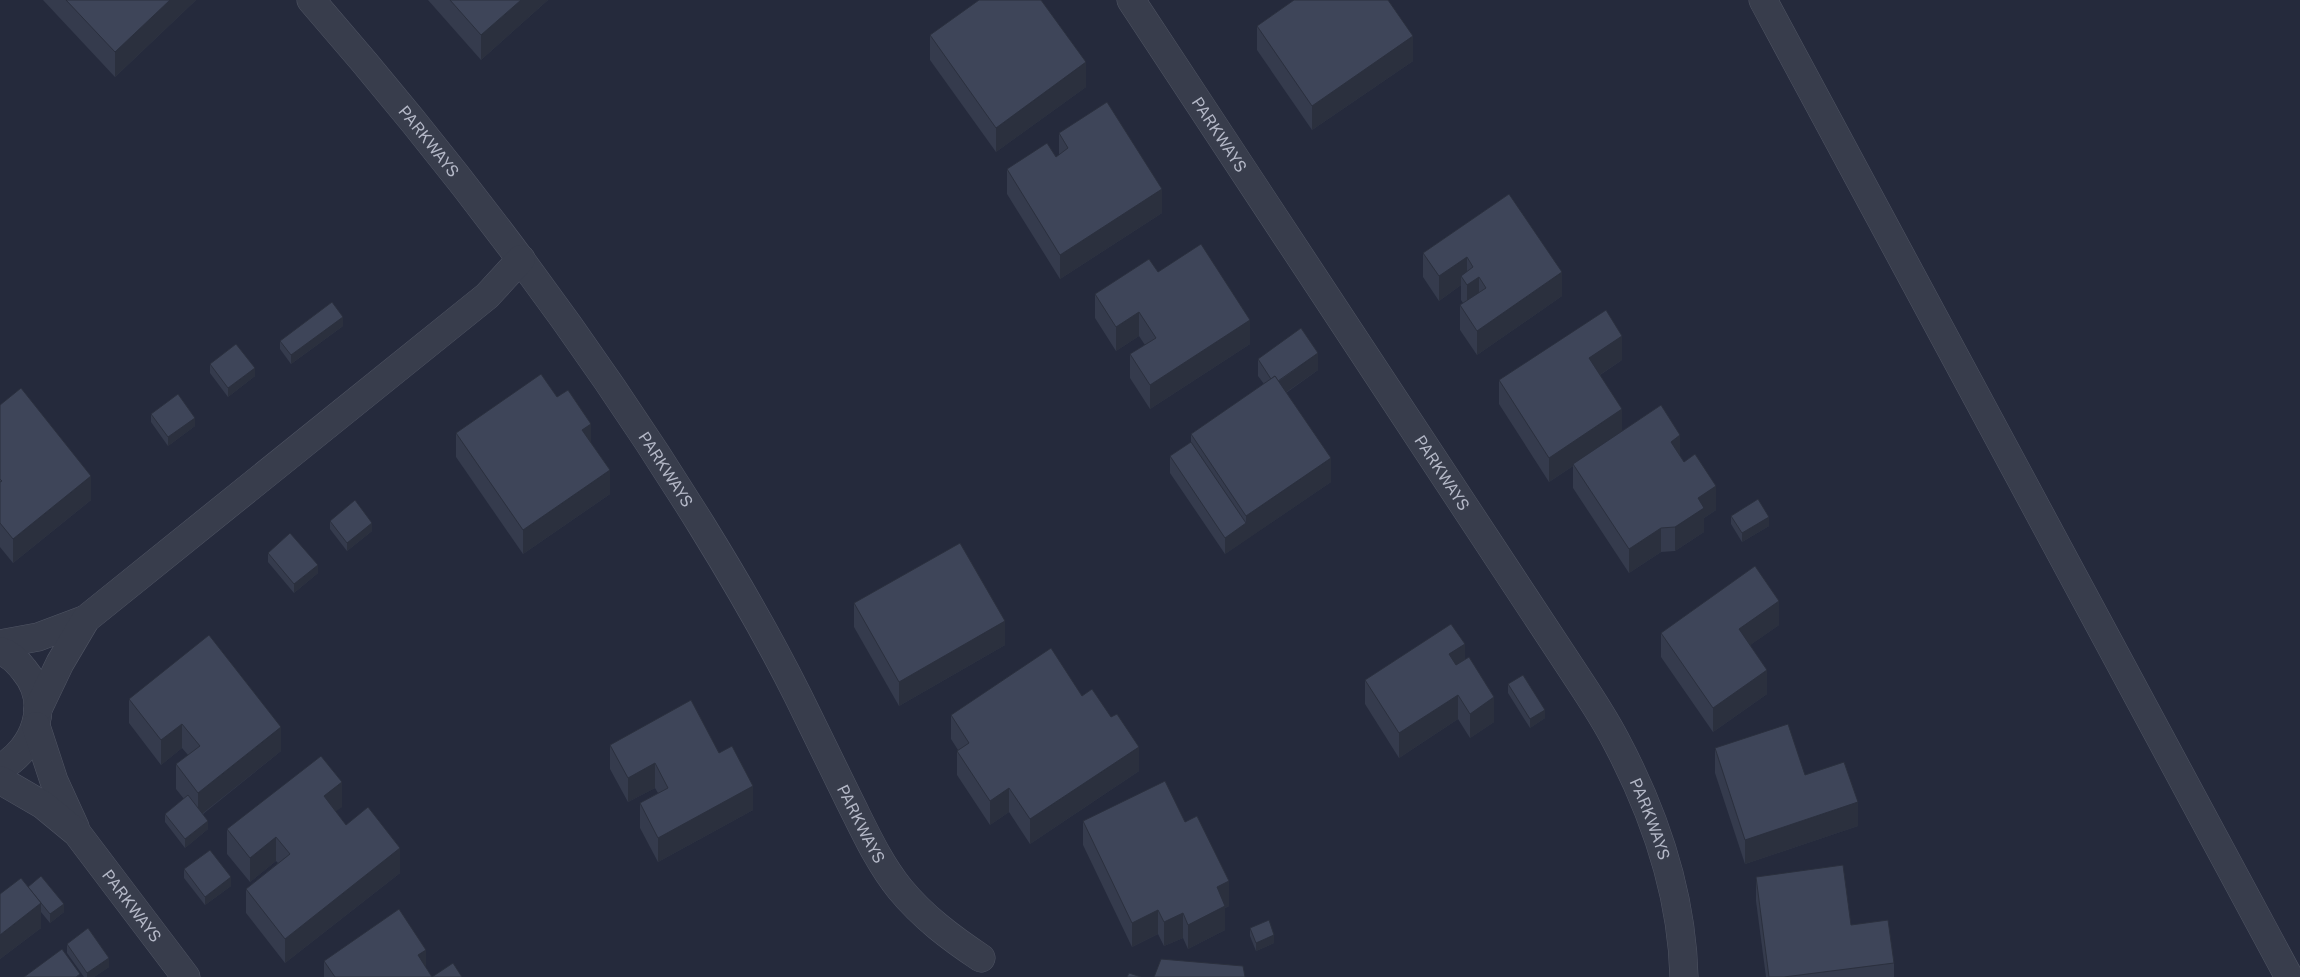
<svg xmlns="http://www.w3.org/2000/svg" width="2300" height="977" viewBox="0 0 2300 977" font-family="'Public Sans',sans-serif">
<rect width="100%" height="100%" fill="#252a3c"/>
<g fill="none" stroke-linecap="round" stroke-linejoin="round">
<g stroke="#505564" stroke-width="29">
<g id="street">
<path id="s1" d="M311,0c144,165 276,340 391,526 34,55 67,112 96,170 17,35 35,71 52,106 15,30 29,61 50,87 23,28 51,49 81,69"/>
<path id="s2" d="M1131,0l440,668c15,23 31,46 44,71 39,73 67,154 69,238"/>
<path d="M1763,0l526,977"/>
<path d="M0,644l38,-7 48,-18"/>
<path d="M0,651c10,3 18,11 24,19 28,33 11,79 -24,98"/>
<path d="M38,709l22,-46 26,-44 401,-323 34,-37"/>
<path d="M36,726l18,55 21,46"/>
<path id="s3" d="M0,780l43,25 34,28 109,144"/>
</g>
</g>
<use href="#street" stroke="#383d4c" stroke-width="28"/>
</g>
<g fill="#353b4d">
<path d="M43,0h153l-81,77z"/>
<path d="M428,0h120l-67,60z"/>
<path d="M1257,26l156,35 -101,69 -55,-80z"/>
<path d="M930,35l156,52 -90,65 -66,-92z"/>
<path d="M1059,133l103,80 -102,66 -53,-85v-25l49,-12 3,-2z"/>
<path d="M1509,194l53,102 -85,59 -17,-25v-25l3,-2 -2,-3v-15l-22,16 -16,-24v-24z"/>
<path d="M1158,272l92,72 -100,65 -20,-31v-24l15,-9 -6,-9 -23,15 -21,-33v-24z"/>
<path d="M343,326l-52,38 -11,-15v-8z"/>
<path d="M1258,359l60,11 -32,23 45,89 -106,72 -55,-81v-17l21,-14v-8l73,-50 -6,-8z"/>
<path d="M1622,360l-22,15 22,56 58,26 36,53 -12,8v14l-29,19 -14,1 -32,21 -56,-85v-22l-24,16 -50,-78v-24z"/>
<path d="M210,364l45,12 -27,21 -18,-24z"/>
<path d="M557,397l34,45 19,52 -87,60 -67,-97v-24z"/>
<path d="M0,405l91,95 -78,63 -13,-16z"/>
<path d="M151,414l44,12 -27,20 -17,-24z"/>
<path d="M1731,516l38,10 -27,16 -11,-18z"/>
<path d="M330,521l42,10 -25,20 -17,-22z"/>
<path d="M268,553l50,20 -24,20 -26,-31z"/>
<path d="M854,603l151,42 -106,61 -45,-79z"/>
<path d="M1779,625l-29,20 17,49 -54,38 -52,-75v-24z"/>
<path d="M1465,660l29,62 -24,16 -12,-19 -59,39 -34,-54v-24z"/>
<path d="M1508,684l37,34 -15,10 -22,-35z"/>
<path d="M1082,696l57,75 -109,73 -21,-32 -19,13 -33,-50v-24l1,-1 -7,-11v-24z"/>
<path d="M129,699l152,52 -78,63 5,15 -23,19 -20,-26v-8l19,-15 -8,-10v-25l12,-9 -6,-7 -21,17 -32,-42z"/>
<path d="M610,745l109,8 34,57 -95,52 -18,-34v-25l18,-10 -3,-5 -27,14 -18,-33z"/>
<path d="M1715,748l90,27 53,51 -113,38 -30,-91z"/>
<path d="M342,807l-7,4 11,14 54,48 -115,90 -39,-50v-24l32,-26 -2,-2 -26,21 -23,-28v-25z"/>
<path d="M1083,821l102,1 44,84 -4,2v22l-37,19 -5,-11 -19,8 -6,-12 -26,13 -49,-102z"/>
<path d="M184,869l47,17 -26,19 -21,-27z"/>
<path d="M1756,877l95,48 43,38v14h-128l-10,-76z"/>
<path d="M28,887l36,25 -14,11 -9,-11v16l-41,31v-65z"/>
<path d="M1250,928l24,15 -18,8 -6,-15z"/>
<path d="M67,944l42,23 -15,10h-10l-17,-24z"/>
<path d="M324,961l102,7 6,9h30h-138z"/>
</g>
<g fill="#2b303e">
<path d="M170,0h26l-81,77v-25z"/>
<path d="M521,0h27l-67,60v-25z"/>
<path d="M1413,36v25l-101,69v-24z"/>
<path d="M1086,62v25l-90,65v-24z"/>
<path d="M1162,189v24l-102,66v-24z"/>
<path d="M1467,257v24l-6,-5v9l-22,16v-25z"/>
<path d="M1562,272v24l-85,59v-24z"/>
<path d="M1479,277v24l-12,8v-24z"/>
<path d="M1139,312v24l-23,15v-24z"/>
<path d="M343,317v9l-52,38v-9z"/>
<path d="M1250,320v24l-100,65v-24z"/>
<path d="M1622,336v24l-33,22v-24z"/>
<path d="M1318,353v17l-43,30v-16z"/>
<path d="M255,368v8l-27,21v-9z"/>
<path d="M1622,409v25l-49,30v2l-24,16v-24z"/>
<path d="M195,418v8l-27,20v-9z"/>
<path d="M591,424v24l-9,-18z"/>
<path d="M1680,435v24l-9,-17z"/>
<path d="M1331,458v24l-85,58v-24z"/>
<path d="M610,470v24l-87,60v-24z"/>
<path d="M91,476v24l-78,63v-24z"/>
<path d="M1716,486v24l-12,8v14l-29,19v-24l23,-29z"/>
<path d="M1769,517v9l-27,16v-9z"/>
<path d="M372,523v8l-25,20v-8z"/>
<path d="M1246,523v17l-21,14v-16z"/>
<path d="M1661,528v24l-32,21v-24z"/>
<path d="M318,565v8l-24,20v-9z"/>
<path d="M1779,601v24l-40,28v-24z"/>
<path d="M1005,621v24l-106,61v-24z"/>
<path d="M1465,644v25l-16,9v-24z"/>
<path d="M1767,670v24l-54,38v-24z"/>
<path d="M1458,695v24l-59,39v-25z"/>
<path d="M1494,697v25l-24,16v-24z"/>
<path d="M1545,710v8l-15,10v-9z"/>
<path d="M182,724v24l-21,17v-25z"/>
<path d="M281,727v24l-83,66v-24z"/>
<path d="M1139,747v24l-109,73v-25z"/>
<path d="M655,763v25l-27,14v-24z"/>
<path d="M342,782v25l-18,13v-24z"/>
<path d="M753,786v24l-95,52v-24z"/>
<path d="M1009,788v24l-19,13v-24z"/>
<path d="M1858,802v24l-113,38v-24z"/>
<path d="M208,821v8l-23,19v-9z"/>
<path d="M276,837v24l-26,21v-24z"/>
<path d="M400,848v25l-115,90v-24z"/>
<path d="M231,877v9l-26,19v-8z"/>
<path d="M1229,881v25l-4,2v22l-37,19v-24l29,-38z"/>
<path d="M41,903v25l-41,31v-24z"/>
<path d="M64,904v8l-14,11v-9z"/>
<path d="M1158,910v24l-26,13v-24z"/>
<path d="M1183,913v25l-19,8v-24z"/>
<path d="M1274,935v8l-18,8v-8z"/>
<path d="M426,950v24l-8,-19z"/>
<path d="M109,958v9l-15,10h-7v-4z"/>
</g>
<g fill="#3e4559" stroke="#2b303e">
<path d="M66,0h104l-55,52z"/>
<path d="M450,0h71l-40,35z"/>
<path d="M979,0h62l45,62 -90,66 -66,-93z"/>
<path d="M1294,0h94l25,36 -101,70 -55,-80z"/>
<path d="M1107,102l55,87 -102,66 -53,-86 40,-26 9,14 12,-9 -9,-15z"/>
<path d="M1509,194l53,78 -85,59 -17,-26 26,-17 -7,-11 -12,8 -6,-9 12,-9 -6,-10 -28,19 -16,-23z"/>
<path d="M1201,244l49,76 -100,65 -20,-31 26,-16 -17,-26 -23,15 -21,-33 54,-35 9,13z"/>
<path d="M332,302l11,15 -52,38 -11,-14z"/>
<path d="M1606,310l16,26 -33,22 33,51 -73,49 -50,-78z"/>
<path d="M1301,328l17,25 -40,28 -3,-5 -4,3 -13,-20z"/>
<path d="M236,344l19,24 -27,20 -18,-24z"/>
<path d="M541,374l16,23 11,-7 23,34 -9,6 28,40 -87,60 -67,-97z"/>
<path d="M1275,376l56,82 -85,58 -55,-82z"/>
<path d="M21,388l70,88 -78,63 -13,-16v-41l2,-1 -2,-2v-74z"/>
<path d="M178,394l17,24 -27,19 -17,-23z"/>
<path d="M1661,405l19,30 -9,7 13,20 11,-8 21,32 -18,12 6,10 -29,19 -14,1 -32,21 -56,-85z"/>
<path d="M1191,442l55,81 -21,15 -55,-82z"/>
<path d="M1758,499l11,18 -27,16 -11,-17z"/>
<path d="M355,500l17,23 -25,20 -17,-22z"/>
<path d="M290,533l28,32 -24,19 -26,-31z"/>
<path d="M960,543l45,78 -106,61 -45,-79z"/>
<path d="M1755,566l24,35 -40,28 28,41 -54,38 -52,-75z"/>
<path d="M1451,624l14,20 -16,10 7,11 13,-8 25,40 -24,17 -12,-19 -59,38 -34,-53z"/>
<path d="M209,635l72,92 -83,66 -22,-29 24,-18 -18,-22 -21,16 -32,-41z"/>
<path d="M1051,648l31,48 10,-7 19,28 6,-3 22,33 -109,72 -21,-31 -19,13 -33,-50 12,-8 -18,-28z"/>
<path d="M1523,675l22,35 -15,9 -22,-35z"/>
<path d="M691,700l28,53 13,-7 21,40 -95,52 -18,-35 28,-15 -13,-25 -27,15 -18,-33z"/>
<path d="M1788,724l17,51 39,-13 14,40 -113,38 -30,-92z"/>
<path d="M321,756l21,26 -18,14 22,29 22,-18 32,41 -115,91 -39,-50 44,-35 -14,-17 -26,21 -23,-29z"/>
<path d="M1165,781l20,41 12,-6 32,65 -12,6 8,19 -37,19 -5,-12 -19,9 -6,-12 -26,13 -49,-102z"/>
<path d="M188,795l20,26 -23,18 -20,-25z"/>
<path d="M210,850l21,27 -26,20 -21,-28z"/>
<path d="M1843,865l8,60 37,-5 6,43 -110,14h-15l-13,-100z"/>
<path d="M41,876l23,28 -14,10 -22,-27z"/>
<path d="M21,878l20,25 -41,32v-41z"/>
<path d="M399,909l27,41 -8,5 14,22 21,-14 9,14h-127l-11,-16z"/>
<path d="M1269,920l5,15 -18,8 -6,-15z"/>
<path d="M88,928l21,30 -22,15 -20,-29z"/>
<path d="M62,949l18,25 -4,3h-52z"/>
<path d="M1161,959l82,7 2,11h-91z"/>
<path d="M1129,973l12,4h-14z"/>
</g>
<g text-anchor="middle" stroke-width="4" stroke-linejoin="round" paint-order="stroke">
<g font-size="16" fill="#b4b8c7" stroke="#1d2231">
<text dy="6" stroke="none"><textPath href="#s2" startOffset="161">PARKWAYS</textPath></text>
<text dy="6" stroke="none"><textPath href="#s1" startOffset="184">PARKWAYS</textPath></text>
<text dy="6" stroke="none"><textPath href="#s1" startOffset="589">PARKWAYS</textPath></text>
<text dy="6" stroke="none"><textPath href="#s2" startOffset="566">PARKWAYS</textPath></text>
<text dy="6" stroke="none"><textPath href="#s2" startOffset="971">PARKWAYS</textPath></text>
<text dy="6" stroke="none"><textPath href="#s1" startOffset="994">PARKWAYS</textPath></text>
<text dy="6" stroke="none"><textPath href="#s3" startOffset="185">PARKWAYS</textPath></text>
</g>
</g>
</svg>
